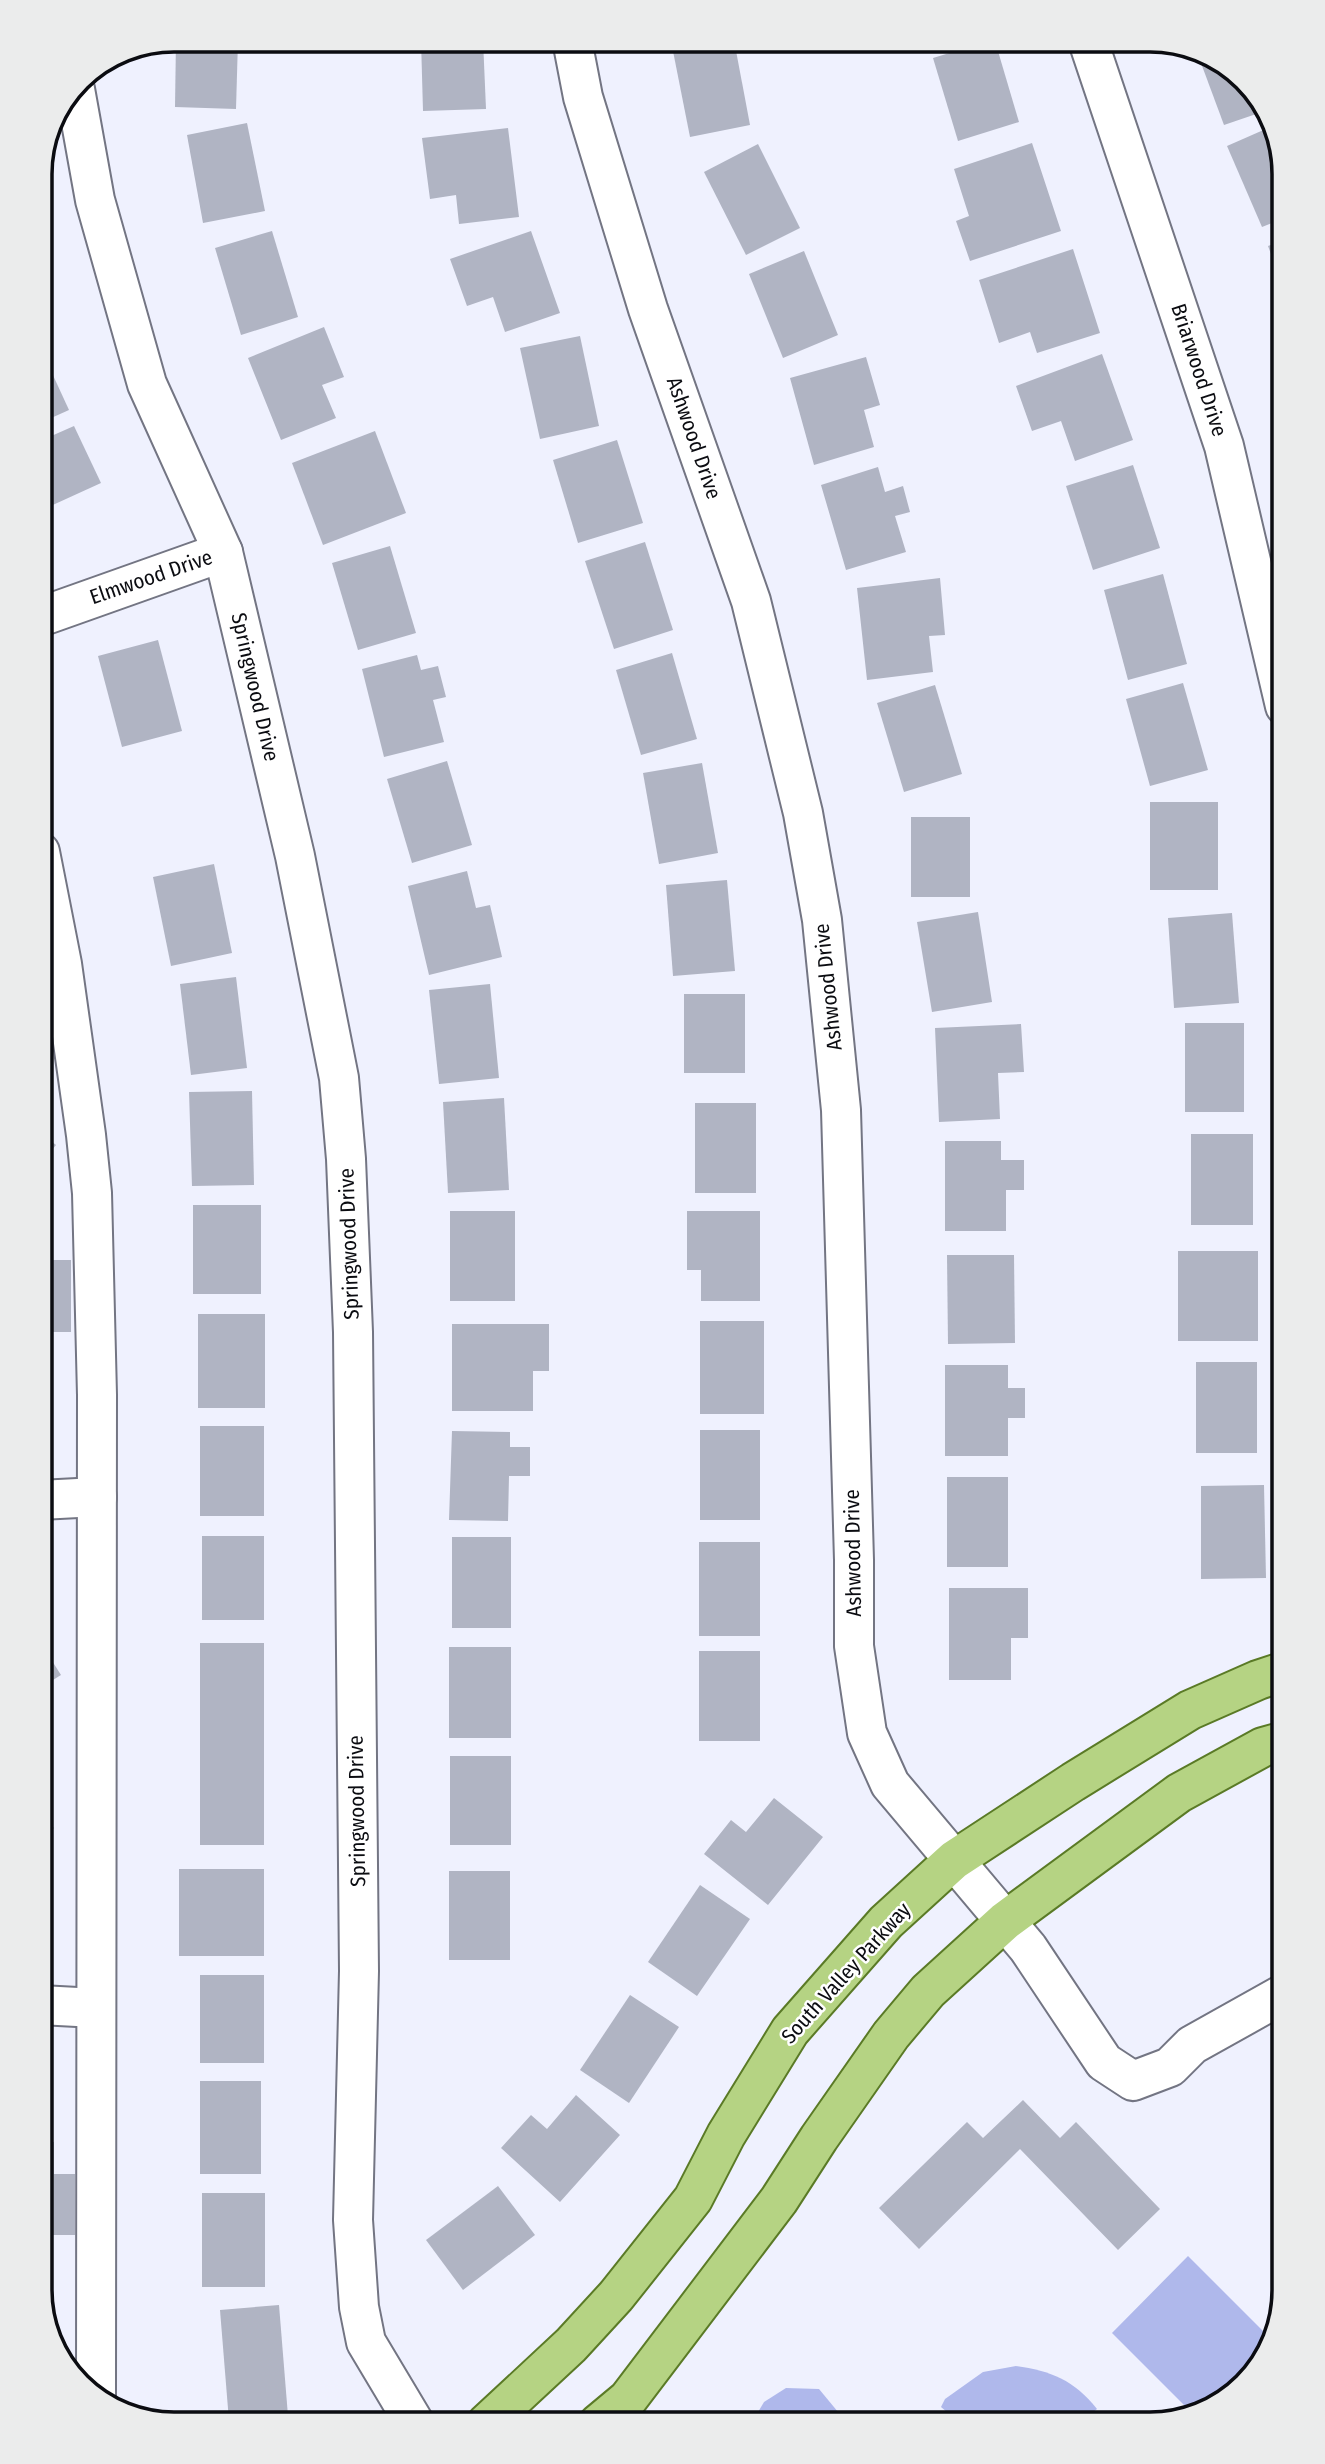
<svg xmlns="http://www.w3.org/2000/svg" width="1325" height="2464" viewBox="0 0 1325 2464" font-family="'Fira Sans Condensed',sans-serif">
<rect width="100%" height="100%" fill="#eff1fe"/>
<g fill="#afb8eb">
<path d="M1188,2256l82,82 -8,26 -60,49 -14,3 3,-4 -79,-79z"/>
<path d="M1016,2366c35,5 58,14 81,43l-20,15h-116l-20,-17 4,-8 38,-27z"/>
<path d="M786,2388l33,1 29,35h-97l13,-22z"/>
</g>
<g fill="#b0b4c3">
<path d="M176,40h62l-2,69 -61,-2z"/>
<path d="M421,40h62l3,69 -63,2z"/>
<path d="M703,40h31l16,85 -60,12 -18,-91z"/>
<path d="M989,41h6l24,81 -61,19 -25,-83z"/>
<path d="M1198,55l34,13 33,43 -41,14z"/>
<path d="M247,123l18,88 -62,12 -16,-88z"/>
<path d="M1275,125l10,49v44l-23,9 -35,-81z"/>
<path d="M508,128l11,89 -60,7 -3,-29 -26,4 -8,-61z"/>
<path d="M1032,143l29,88 -91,30 -14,-40 13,-5 -15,-47z"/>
<path d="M758,144l42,84 -54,27 -42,-83z"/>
<path d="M272,231l26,86 -57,18 -26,-87z"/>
<path d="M531,231l29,82 -55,19 -12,-35 -26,9 -17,-47z"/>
<path d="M1285,240v49h-1l-16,-43z"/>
<path d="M1073,249l27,84 -63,20 -7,-21 -31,11 -20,-63z"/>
<path d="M804,251l34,84 -55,23 -34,-84z"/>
<path d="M324,327l20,50 -22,8 14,33 -55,22 -33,-82z"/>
<path d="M580,336l19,90 -59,13 -20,-91z"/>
<path d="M40,347l29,63 -29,13z"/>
<path d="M1102,354l31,86 -58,21 -14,-40 -29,10 -16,-45z"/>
<path d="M866,357l14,48 -16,5 10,37 -60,18 -24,-87z"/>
<path d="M74,426l27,57 -57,26 -4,-8v-60z"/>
<path d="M375,431l31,82 -83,32 -31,-82z"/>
<path d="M617,440l26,83 -65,20 -25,-83z"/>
<path d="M1133,465l27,83 -67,22 -27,-84z"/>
<path d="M878,467l7,25 18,-6 7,26 -15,4 11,36 -60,18 -25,-85z"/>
<path d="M645,542l28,88 -59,19 -29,-88z"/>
<path d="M390,546l26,87 -58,17 -26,-87z"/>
<path d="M1163,574l24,90 -59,16 -24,-90z"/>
<path d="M940,578l5,57 -16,1 4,36 -66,8 -10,-92z"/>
<path d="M158,640l24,91 -60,16 -24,-91z"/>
<path d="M672,653l25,86 -56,16 -25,-85z"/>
<path d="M417,655l4,15 17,-4 8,31 -13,3 11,42 -60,15 -22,-88z"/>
<path d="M1183,683l25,87 -58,16 -24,-87z"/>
<path d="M935,685l27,89 -58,18 -27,-89z"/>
<path d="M447,761l25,84 -60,18 -25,-84z"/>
<path d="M702,763l16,90 -59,11 -16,-91z"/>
<rect x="1150" y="802" width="68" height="88"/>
<rect x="911" y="817" width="59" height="80"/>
<path d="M214,864l18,89 -61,13 -18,-89z"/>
<path d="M467,871l9,37 14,-3 12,52 -73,18 -21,-89z"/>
<path d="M727,880l8,91 -62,5 -7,-91z"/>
<path d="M978,912l14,90 -60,10 -15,-90z"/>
<path d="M1232,913l7,90 -65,5 -6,-90z"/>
<path d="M236,977l11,91 -56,7 -11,-91z"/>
<path d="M490,984l9,94 -60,6 -10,-94z"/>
<rect x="684" y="994" width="61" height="79"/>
<rect x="1185" y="1023" width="59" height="89"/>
<path d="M1021,1024l3,48 -26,1 2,46 -61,3 -4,-94z"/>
<path d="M252,1091l2,94 -62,1 -3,-94z"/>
<path d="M504,1098l5,92 -61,3 -5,-91z"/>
<rect x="695" y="1103" width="61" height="90"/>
<path d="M40,1132l16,13 -16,19z"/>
<rect x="1191" y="1134" width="62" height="91"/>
<path d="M945,1141h56v19h23v30h-18v41h-61z"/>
<rect x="193" y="1205" width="68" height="89"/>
<rect x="450" y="1211" width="65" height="90"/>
<path d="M687,1211h73v90h-59v-31h-14z"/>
<rect x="1178" y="1251" width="80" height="90"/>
<path d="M947,1255h67l1,88 -67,1z"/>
<path d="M40,1260h31v72h-23v21h-8z"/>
<rect x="198" y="1314" width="67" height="94"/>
<rect x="700" y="1321" width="64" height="93"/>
<path d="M452,1324h97v47h-16v40h-81z"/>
<rect x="1196" y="1362" width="61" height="91"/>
<path d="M945,1365h63v23h17v30h-17v38h-63z"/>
<rect x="200" y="1426" width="64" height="90"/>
<rect x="700" y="1430" width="60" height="90"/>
<path d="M452,1431l58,1v15h20v29h-21l-1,45 -59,-1z"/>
<rect x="947" y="1477" width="61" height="90"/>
<path d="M1264,1485l2,93 -65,1v-93z"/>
<rect x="202" y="1536" width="62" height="84"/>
<rect x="452" y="1537" width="59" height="91"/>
<rect x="699" y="1542" width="61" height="94"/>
<path d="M949,1588h79v50h-17v42h-62z"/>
<path d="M40,1642l21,33 -21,13z"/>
<rect x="200" y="1643" width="64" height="202"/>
<rect x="449" y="1647" width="62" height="91"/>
<rect x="699" y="1651" width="61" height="90"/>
<rect x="450" y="1756" width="61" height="89"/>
<path d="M774,1798l49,39 -55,68 -64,-51 27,-34 15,12z"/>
<path d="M40,1814l14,14 -14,14z"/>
<rect x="179" y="1869" width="85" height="87"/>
<rect x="449" y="1871" width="61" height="89"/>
<path d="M700,1885l50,34 -53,77 -49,-34z"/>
<rect x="200" y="1975" width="64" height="88"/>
<path d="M630,1995l49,32 -50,76 -49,-33z"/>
<rect x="200" y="2081" width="61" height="93"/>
<path d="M576,2095l44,40 -60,67 -59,-54 30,-33 16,14z"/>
<path d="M1023,2100l37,38 16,-16 84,87 -42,41 -98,-101 -101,100 -40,-41 88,-86 16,16z"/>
<path d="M40,2142h14v32h21v61h-35z"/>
<path d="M498,2186l37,49 -72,55 -37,-50z"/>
<rect x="202" y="2193" width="63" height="94"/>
<path d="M40,2251h4l-1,51 -3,-12z"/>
<path d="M279,2305l9,111 -59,5 -9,-111z"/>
</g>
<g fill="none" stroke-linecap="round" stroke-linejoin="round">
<g stroke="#737583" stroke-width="42">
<g id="minor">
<path d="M572,40l11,57 65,212 103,292 52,212 19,107 19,190 13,450v86l13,87 23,51 138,164 76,114 29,19 37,-14 22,-22 93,-52"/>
<path d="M1088,41l136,405 61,260"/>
<path d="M75,89l20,111 52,184 76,168 72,304 44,222 7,81 7,173 6,639 -6,249 6,87 7,35 49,82"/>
<path d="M40,617l183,-65"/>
<path d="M40,852l22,112 24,171 6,58 5,202 -1,1002"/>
<path d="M40,1500l57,-3"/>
<path d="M40,2005l56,3"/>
</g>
</g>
<g stroke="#5a7a26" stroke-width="42">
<g id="major">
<path d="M486,2424l85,-79 45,-49 77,-97 33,-64 64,-104 96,-109 68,-62 119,-78 117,-72 68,-30 27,-9"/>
<path d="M598,2424l30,-25 151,-199 40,-62 72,-103 37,-44 77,-70 174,-128 84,-46 22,-6"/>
</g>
</g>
<use href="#minor" stroke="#fff" stroke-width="38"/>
<use href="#major" stroke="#b5d383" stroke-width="38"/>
</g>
<g text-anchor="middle" stroke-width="5" stroke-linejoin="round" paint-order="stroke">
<g font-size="21" fill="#0b0c11" stroke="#fff">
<text transform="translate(1199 370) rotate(72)" y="7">Briarwood Drive</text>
<text transform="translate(694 438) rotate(71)" y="7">Ashwood Drive</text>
<text transform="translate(151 577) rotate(-19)" y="7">Elmwood Drive</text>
<text transform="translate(255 687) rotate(77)" y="7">Springwood Drive</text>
<text transform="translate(828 987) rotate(-96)" y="7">Ashwood Drive</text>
<text transform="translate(349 1244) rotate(-92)" y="7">Springwood Drive</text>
<text transform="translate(853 1553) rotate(-91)" y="7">Ashwood Drive</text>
<text transform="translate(357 1811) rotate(-91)" y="7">Springwood Drive</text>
<text transform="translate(846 1973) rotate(-48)" y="7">South Valley Parkway</text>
</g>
</g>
<path d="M0 0H1325V2464H0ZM174 52H1150A122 122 0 0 1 1272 174V2290A122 122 0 0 1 1150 2412H174A122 122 0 0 1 52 2290V174A122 122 0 0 1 174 52Z" fill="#ebecec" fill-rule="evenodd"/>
<path fill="none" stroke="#0b0c11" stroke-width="3.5" d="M174 52H1150A122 122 0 0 1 1272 174V2290A122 122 0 0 1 1150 2412H174A122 122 0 0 1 52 2290V174A122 122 0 0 1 174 52Z"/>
</svg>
